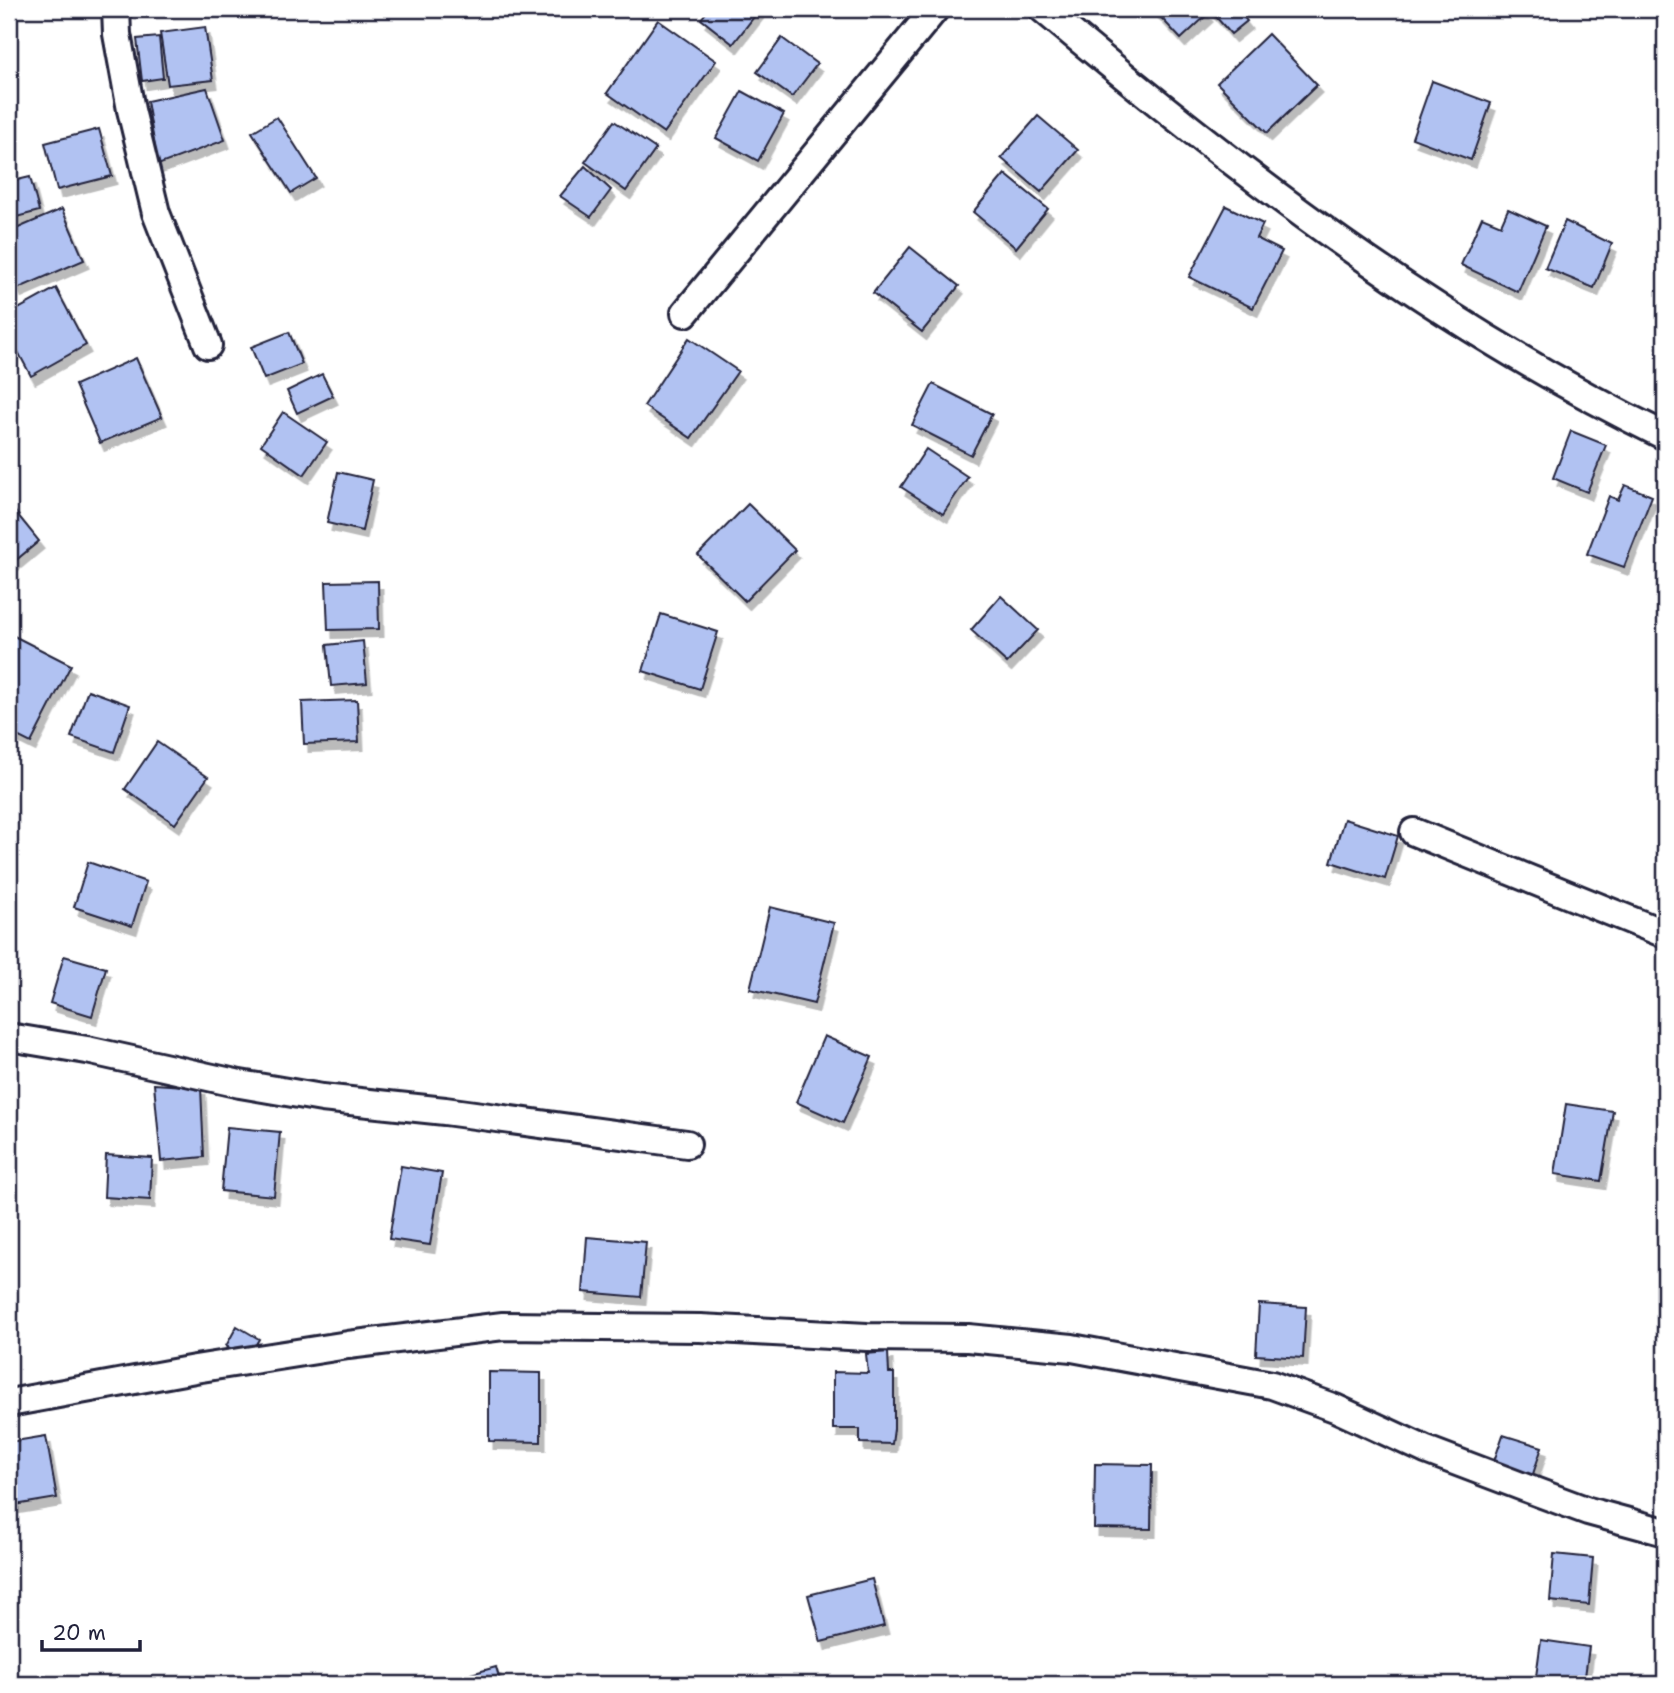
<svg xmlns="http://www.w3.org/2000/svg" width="1674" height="1693" viewBox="0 0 1674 1693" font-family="'Shantell Sans',sans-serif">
<defs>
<filter id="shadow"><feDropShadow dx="4.5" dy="8" stdDeviation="0" flood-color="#0004"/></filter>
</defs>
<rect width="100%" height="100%" fill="#fff"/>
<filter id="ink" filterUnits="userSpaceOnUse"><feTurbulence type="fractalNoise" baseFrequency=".0143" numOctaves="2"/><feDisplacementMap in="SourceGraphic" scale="14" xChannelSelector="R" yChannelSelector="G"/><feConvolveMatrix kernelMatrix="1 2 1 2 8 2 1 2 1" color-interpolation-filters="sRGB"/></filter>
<g filter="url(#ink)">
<g fill="#b1c2f2" stroke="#22223b" stroke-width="2" filter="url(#shadow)">
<path d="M709,9h51l-27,35 -32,-25z"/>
<path d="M1153,9h50l5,5 -27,25z"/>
<path d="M1209,9h31l-2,1 9,11 -16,13z"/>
<path d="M658,20l58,41 -52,72 -57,-40z"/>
<path d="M205,27l8,53 -45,5 -8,-52z"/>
<path d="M1268,34l49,51 -50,48 -50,-50z"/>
<path d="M159,37l4,41 -21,3 -5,-42z"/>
<path d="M782,38l35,26 -25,33 -35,-25z"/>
<path d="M1432,81l59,22 -20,57 -59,-22z"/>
<path d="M207,88l18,52 -67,25 -11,-64z"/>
<path d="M742,91l42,23 -26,47 -42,-23z"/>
<path d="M1038,116l40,34 -37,42 -40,-34z"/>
<path d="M277,117l39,61 -25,15 -39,-61z"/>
<path d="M614,121l42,28 -30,42 -41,-29z"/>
<path d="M99,129l13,47 -55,14 -12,-47z"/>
<path d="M585,166l26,24 -20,27 -31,-21z"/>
<path d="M1005,174l43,35 -32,39 -43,-36z"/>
<path d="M30,177l9,34 -30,8v-37z"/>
<path d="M1226,206l37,18 -7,14 26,13 -29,57 -64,-31z"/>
<path d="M62,209l22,51 -67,29 -8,-19v-38z"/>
<path d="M1508,209l38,17 -28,66 -57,-27 21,-48 19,8z"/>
<path d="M1565,221l47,23 -18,44 -49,-20z"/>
<path d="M910,247l49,39 -37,46 -49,-39z"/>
<path d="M56,288l30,57 -55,31 -22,-41v-21z"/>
<path d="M289,332l13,32 -38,15 -13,-32z"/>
<path d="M689,338l49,33 -47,67 -47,-32z"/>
<path d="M136,358l26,59 -62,26 -25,-58z"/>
<path d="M322,374l11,22 -36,17 -10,-22z"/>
<path d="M933,384l59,30 -21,41 -59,-30z"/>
<path d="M283,412l44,30 -23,33 -43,-30z"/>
<path d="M1571,431l35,14 -19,47 -34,-14z"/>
<path d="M926,449l42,28 -25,37 -42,-27z"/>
<path d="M338,472l35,8 -11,51 -35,-8z"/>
<path d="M1625,485l27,11 -28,71 -37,-13 22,-58 9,4z"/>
<path d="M748,504l47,46 -50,51 -47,-46z"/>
<path d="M13,509l26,32 -30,25v-54z"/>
<path d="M378,581l1,48 -51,1 -2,-48z"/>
<path d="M1001,596l37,34 -31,33 -36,-33z"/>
<path d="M661,614l57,18 -18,57 -57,-18z"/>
<path d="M14,636l57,29 -40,78 -22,-11v-85z"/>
<path d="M363,641l4,42 -36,3 -4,-41z"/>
<path d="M88,690l42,15 -16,47 -43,-15z"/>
<path d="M357,700l2,42 -55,2 -2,-42z"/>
<path d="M157,742l51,35 -33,47 -50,-35z"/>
<path d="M1344,819l54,17 -13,43 -54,-17z"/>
<path d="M88,862l58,20 -14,44 -58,-19z"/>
<path d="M770,907l64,16 -20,81 -64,-15z"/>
<path d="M64,956l42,12 -14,48 -42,-13z"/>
<path d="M824,1036l48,21 -29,66 -47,-21z"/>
<path d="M154,1084l47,3 3,70 -43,4z"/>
<path d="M1566,1104l47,7 -12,70 -46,-7z"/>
<path d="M227,1127l53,5 -6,64 -53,-5z"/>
<path d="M106,1155l46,3 -2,42 -46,-3z"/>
<path d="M401,1166l41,7 -12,72 -41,-6z"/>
<path d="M587,1237l59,5 -5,55 -58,-5z"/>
<path d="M1259,1304l47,3 -3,51 -47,-3z"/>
<path d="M237,1326l22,13 -11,19 -22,-12z"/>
<path d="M888,1352l1,21h5v56l-2,15 -32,-1v-14h-27v-57l35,1 -2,-19z"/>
<path d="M489,1372l52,1v69l-52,-1z"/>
<path d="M1503,1435l39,12 -10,30 -39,-13z"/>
<path d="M46,1436l11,62 -48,8v-64z"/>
<path d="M1095,1464l57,1 -1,64 -57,-1z"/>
<path d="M1554,1554l39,4 -4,47 -39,-4z"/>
<path d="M872,1579l12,47 -63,16 -13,-47z"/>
<path d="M1541,1640l48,7 -5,37h-49z"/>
<path d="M496,1667l5,17h-39l-2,-7z"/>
</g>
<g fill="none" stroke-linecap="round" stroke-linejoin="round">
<g stroke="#22223b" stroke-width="32">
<g id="street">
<path d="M116,9l1,25 14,76 25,103 52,132"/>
<path d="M1043,9c192,161 396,318 622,427"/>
<path d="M685,313l250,-304"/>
<path d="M1414,832l251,102"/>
<path d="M9,1037l78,13 153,34 82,14 123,13 242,33"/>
<path d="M9,1403l186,-34 153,-24 155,-19 197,2 167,9 101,1 104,10 200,37 63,23 91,42 100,38 62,23 77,21"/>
</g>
</g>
<use href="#street" stroke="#fff" stroke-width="26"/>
</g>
</g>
<rect width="1674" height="1693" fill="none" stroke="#fff" stroke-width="35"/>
<rect x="18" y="18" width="1639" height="1658" fill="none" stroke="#22223b" stroke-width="2.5" filter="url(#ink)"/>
<path d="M42 1640v10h98v-10" fill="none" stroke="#22223b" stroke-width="3.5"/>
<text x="52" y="1640" font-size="21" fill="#22223b" stroke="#ffffff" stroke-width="5" paint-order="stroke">20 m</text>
</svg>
